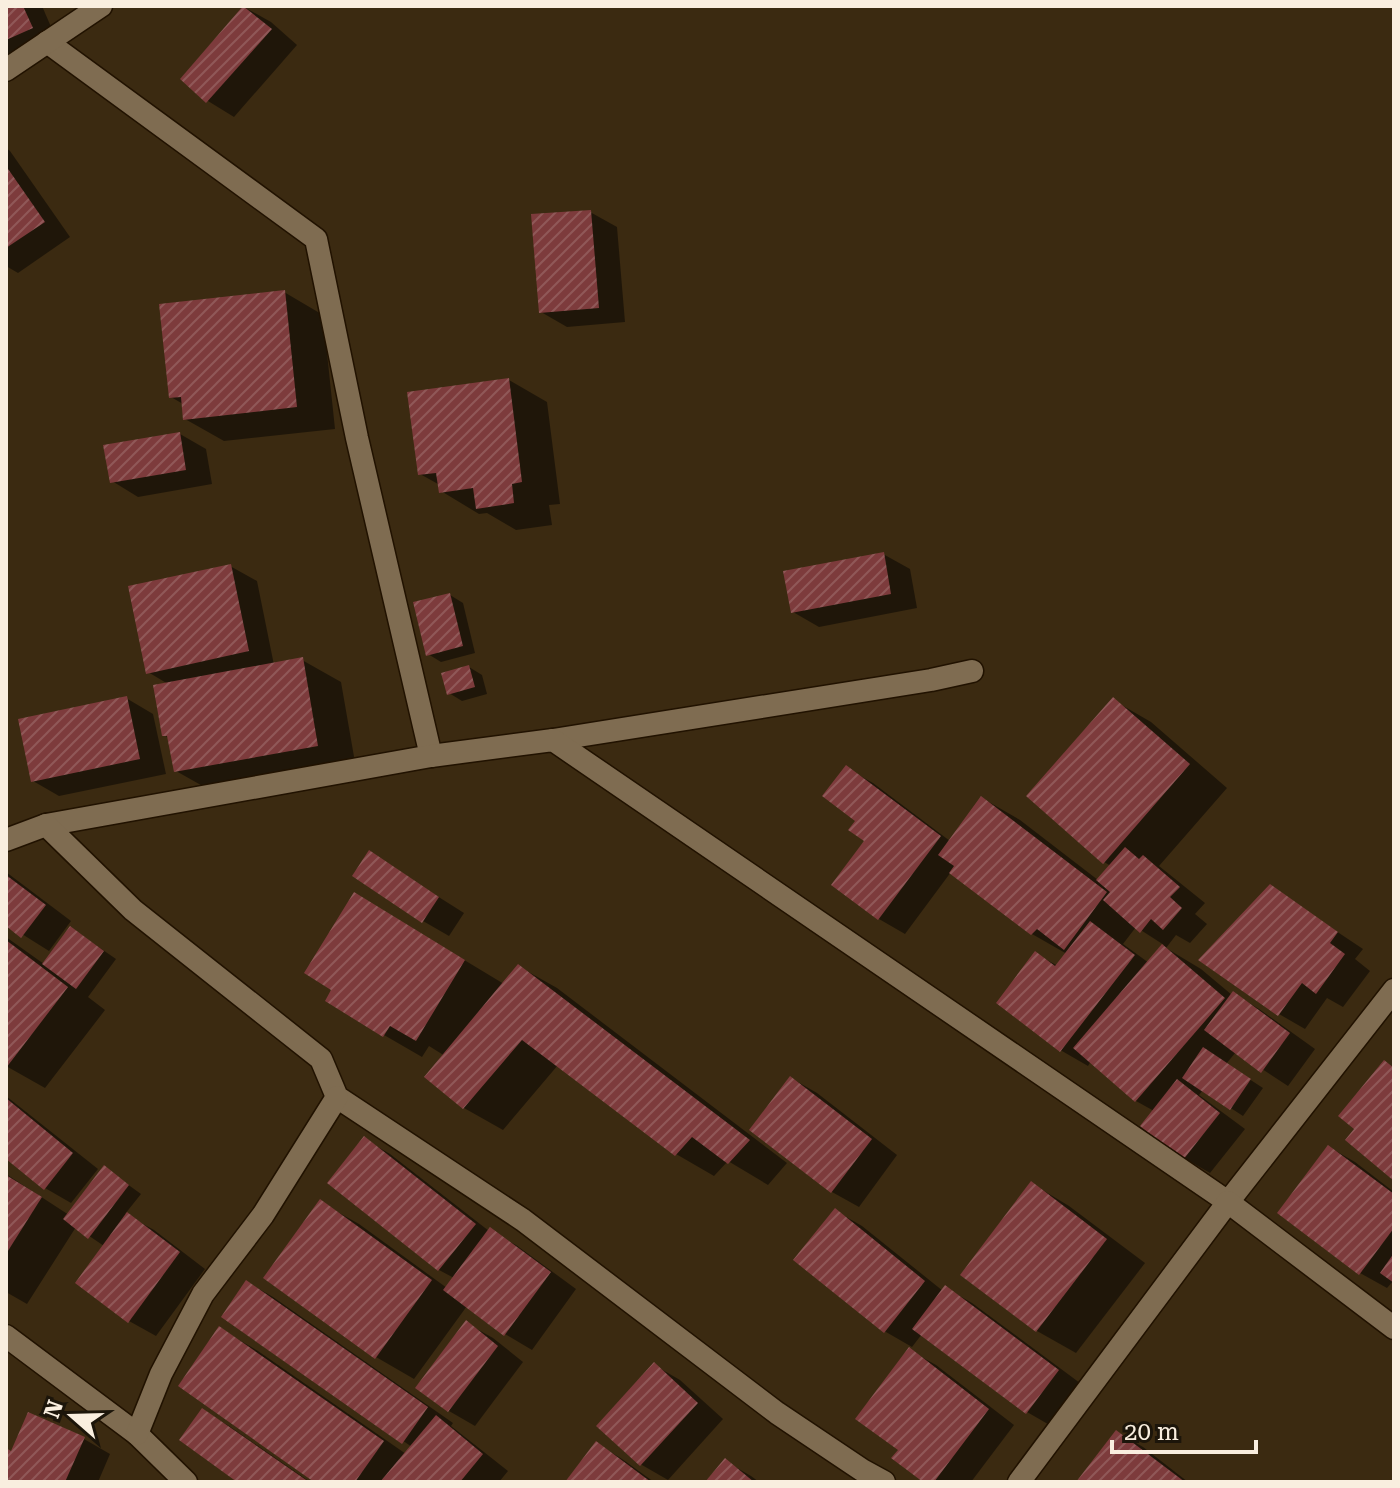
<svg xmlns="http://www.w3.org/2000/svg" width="1400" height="1488" viewBox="0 0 1400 1488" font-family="'Roboto Serif',serif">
<defs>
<pattern id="building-hatch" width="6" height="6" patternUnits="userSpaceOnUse" patternTransform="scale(2)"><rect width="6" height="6" fill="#7d3b3c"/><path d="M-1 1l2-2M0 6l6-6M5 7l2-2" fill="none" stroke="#905858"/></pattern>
</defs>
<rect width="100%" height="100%" fill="#3b2a11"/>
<g fill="#0007" fill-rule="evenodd">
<path d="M6,6h36l16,37 -52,24z"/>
<path d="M244,7l27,15 26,23 -63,72 -26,-16 -25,-22z"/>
<path d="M6,148l4,3 60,86 -52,36 -12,-7z"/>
<path d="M590,212l27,15 8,95 -58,5 -26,-15z"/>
<path d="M284,292l39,23 12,114 -111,12 -39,-22 -2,-15 -12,-7z"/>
<path d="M509,380l38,22 13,102 -11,1 3,20 -36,5 -29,-17 -8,1 -38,-23 -3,-7 -18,-10z"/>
<path d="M180,434l26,15 6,35 -74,13 -26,-16z"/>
<path d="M883,554l27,15 7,39 -98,19 -26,-15z"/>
<path d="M230,566l27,15 17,84 28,-5 39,22 15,86 -141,25 -39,-22 -6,-32 -6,-4 4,-51 -20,-12z"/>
<path d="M450,595l13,8 12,50 -34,9 -13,-8z"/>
<path d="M469,667l13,8 5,19 -25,7 -13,-8z"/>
<path d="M126,698l27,16 13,60 -107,22 -26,-15z"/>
<path d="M1113,700l38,22 76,66 -68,78 46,37 -10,11 12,10 -17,19 -14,-8 -10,13 35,21 31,26 1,-2 26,16 56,40 -27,37 -52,-34 -10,12 37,24 -20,28 -40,-26 -4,5 46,34 -35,44 -26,-15 -30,-47 -18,-10 -45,-40 -3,5 -26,-15 -63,-49 37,-48 22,12 9,-12 -35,-20 -81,-62 -46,62 -26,-15 -45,-35 33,-43 -9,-20 -12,-53 27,15 77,58 32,-43 38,22 78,60 13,-14 -7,-4zM1136,927l28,18 -15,18 -26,-19z"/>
<path d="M369,853l95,60 -15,23 -26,-15z"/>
<path d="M6,872l65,49 -22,30 -43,-27z"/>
<path d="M1270,887l93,62 -8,10 15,12 -27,36 -16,-9 -22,31 -26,-15z"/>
<path d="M393,917l111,67 14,-18 39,22 230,175 -19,22 -40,-24 -14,15 -38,-22 -118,-89 -55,65 -39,-22 -37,-31 18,-21 -16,-10 -7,11 -38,-22z"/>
<path d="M71,928l45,31 -28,38 17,13 -60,78 -39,-22v-129l38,27z"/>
<path d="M791,1078l26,15 80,62 -38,52 -27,-15 -80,-62z"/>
<path d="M6,1096l92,73 -27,34 -26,-15 -39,-31z"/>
<path d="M364,1139l26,15 99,77 27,14 60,44 -44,61 -27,-16 -38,-28 -53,73 -38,-22 -56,-155 39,22 88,64 7,-10 -15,-8 -109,-87z"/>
<path d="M1329,1147l26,15 39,30v88l-7,8 -27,-15 -80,-61z"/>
<path d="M105,1168l36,26 -16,20 29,16 51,39 -49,67 -27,-15 -25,-75 -28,-19 -49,77 -21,-12v-118l63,41z"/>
<path d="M1031,1183l38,23 76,57 -69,90 -39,-22 -74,-56z"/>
<path d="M836,1211l26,15 81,65 3,-3 26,15 112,83 -31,41 -26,-15 -105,-78 -10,13 -26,-15 -90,-72z"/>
<path d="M247,1282l26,15 180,126 -2,3 57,45 -9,11h-181l-98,-153 38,22 148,103 6,-7 -188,-130z"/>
<path d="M466,1323l27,15 30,24 -48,64 -26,-15z"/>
<path d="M909,1350l27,15 78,60 -43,57h-45l-25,-32z"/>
<path d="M654,1365l26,15 43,39 -55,61 -26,-15 -43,-39z"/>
<path d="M203,1411l26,15 81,56h-70z"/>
<path d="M1117,1432l26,15 45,35h-109z"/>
<path d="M84,1439l26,15 -12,28h-92v-31l6,2z"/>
<path d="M596,1443l26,16 32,23h-86z"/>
<path d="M725,1461l26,15 8,6h-51z"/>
</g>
<g fill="url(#building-hatch)">
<path d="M6,6h17l10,22 -27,12z"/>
<path d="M243,6l29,23 -66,74 -26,-24z"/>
<path d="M6,166l39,56 -39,26z"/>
<path d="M591,210l8,98 -60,5 -8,-99z"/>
<path d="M285,290l12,117 -114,13 -2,-23 -12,1 -10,-94z"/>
<path d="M509,378l13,104 -10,2 2,19 -38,6 -3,-21 -34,5 -3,-20 -18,2 -11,-83z"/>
<path d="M180,432l6,38 -76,13 -7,-38z"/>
<path d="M884,552l7,42 -100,19 -8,-42z"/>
<path d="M231,564l18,87 -103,23 -18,-88z"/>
<path d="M450,593l13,53 -37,10 -13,-54z"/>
<path d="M303,657l15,89 -144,26 -7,-36h-5l-9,-51z"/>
<path d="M469,665l6,22 -28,8 -6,-22z"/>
<path d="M127,696l13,63 -109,23 -13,-63z"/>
<path d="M1113,697l77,67 -87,100 -77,-68z"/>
<path d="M846,765l95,71 -63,84 -47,-35 33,-44 -16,-11 7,-9 -33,-25z"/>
<path d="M981,796l126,96 -43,58 -27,-21 -6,6 -82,-62 5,-7 -16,-11z"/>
<path d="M1125,847l14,12 4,-4 37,32 -10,10 12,11 -19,22 -12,-11 -11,14 -37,-33 7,-8 -14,-12z"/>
<path d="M369,850l70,47 -17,26 -70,-47z"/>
<path d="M6,875l40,30 -25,33 -15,-12z"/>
<path d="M1270,884l68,48 -8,11 15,11 -29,40 -14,-11 -24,33 -80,-56z"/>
<path d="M354,892l111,68 -49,81 -26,-15 -7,11 -58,-36 6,-11 -27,-17z"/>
<path d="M1090,921l45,34 -75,97 -64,-49 39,-52 20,15z"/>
<path d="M70,926l34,25 -28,38 -34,-25z"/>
<path d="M6,940l62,47 -62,81z"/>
<path d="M1162,944l63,54 -90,104 -62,-54z"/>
<path d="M518,964l232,176 -22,24 -36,-27 -17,19 -153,-116 -59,69 -39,-32z"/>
<path d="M1233,991l57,42 -29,40 -57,-43z"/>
<path d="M1203,1047l48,32 -21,31 -48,-32z"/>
<path d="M1384,1060l10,8v113l-49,-41 9,-11 -16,-13z"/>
<path d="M790,1076l82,63 -41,54 -82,-63z"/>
<path d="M1177,1079l43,34 -37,47 -43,-34z"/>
<path d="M6,1098l67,55 -29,37 -38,-31z"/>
<path d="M364,1136l112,88 -38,47 -111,-88z"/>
<path d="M1328,1145l66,49v34l-35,47 -82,-62z"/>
<path d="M104,1165l25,20 -41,54 -25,-20z"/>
<path d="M6,1175l36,22 -36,57z"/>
<path d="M1031,1181l76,58 -71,93 -76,-57z"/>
<path d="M320,1199l112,81 -57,79 -112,-81z"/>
<path d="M835,1208l90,73 -41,52 -91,-73z"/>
<path d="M127,1212l53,40 -52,71 -53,-40z"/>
<path d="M490,1227l61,45 -47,64 -61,-46z"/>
<path d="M1394,1253v30l-14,-10z"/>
<path d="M246,1280l182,127 -26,37 -181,-127z"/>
<path d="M945,1285l114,85 -33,44 -114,-85z"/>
<path d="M466,1320l32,26 -50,66 -33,-24z"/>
<path d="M219,1326l165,115 -29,41h-41l-136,-96z"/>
<path d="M909,1347l80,62 -55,73h-11l-32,-24 7,-8 -43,-31z"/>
<path d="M654,1362l44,41 -58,63 -44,-40z"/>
<path d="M202,1408l107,74h-72l-58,-42z"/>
<path d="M28,1412l57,25 -20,45h-59v-34l5,3z"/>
<path d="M436,1415l47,39 -23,28h-80z"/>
<path d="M1116,1430l69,52h-109z"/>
<path d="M596,1441l55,41h-86z"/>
<path d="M725,1458l29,24h-49z"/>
</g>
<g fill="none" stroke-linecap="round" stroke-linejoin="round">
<g stroke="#211200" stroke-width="25">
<g id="minor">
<path d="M47,42l269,197 41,199 74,318"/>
<path d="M6,70l95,-64"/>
<path d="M553,740l378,-60 41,-9"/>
<path d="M46,825l385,-69 122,-16 675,462 166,-212"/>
<path d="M6,840l40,-15 87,85 188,149 16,38 186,123 254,193 85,57 22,12"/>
<path d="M6,1336l131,98 49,48"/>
<path d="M137,1434l24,-60 42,-80 60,-79 74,-118"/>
<path d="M1019,1482l209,-280 166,126"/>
</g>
</g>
<use href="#minor" stroke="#7f6c51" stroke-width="22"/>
</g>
<rect width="1400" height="1488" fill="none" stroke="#f9eedf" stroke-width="16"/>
<g transform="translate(72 1416) rotate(290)" stroke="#1c150a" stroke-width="6" paint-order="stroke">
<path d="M0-6L14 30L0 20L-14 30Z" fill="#f9eedf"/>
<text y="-12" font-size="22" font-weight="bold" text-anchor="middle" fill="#f9eedf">N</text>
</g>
<path d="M1112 1440v12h144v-12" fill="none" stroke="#f9eedf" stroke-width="4"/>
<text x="1124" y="1440" font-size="24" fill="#f9eedf" stroke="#1c150a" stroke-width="6" paint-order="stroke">20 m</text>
</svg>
